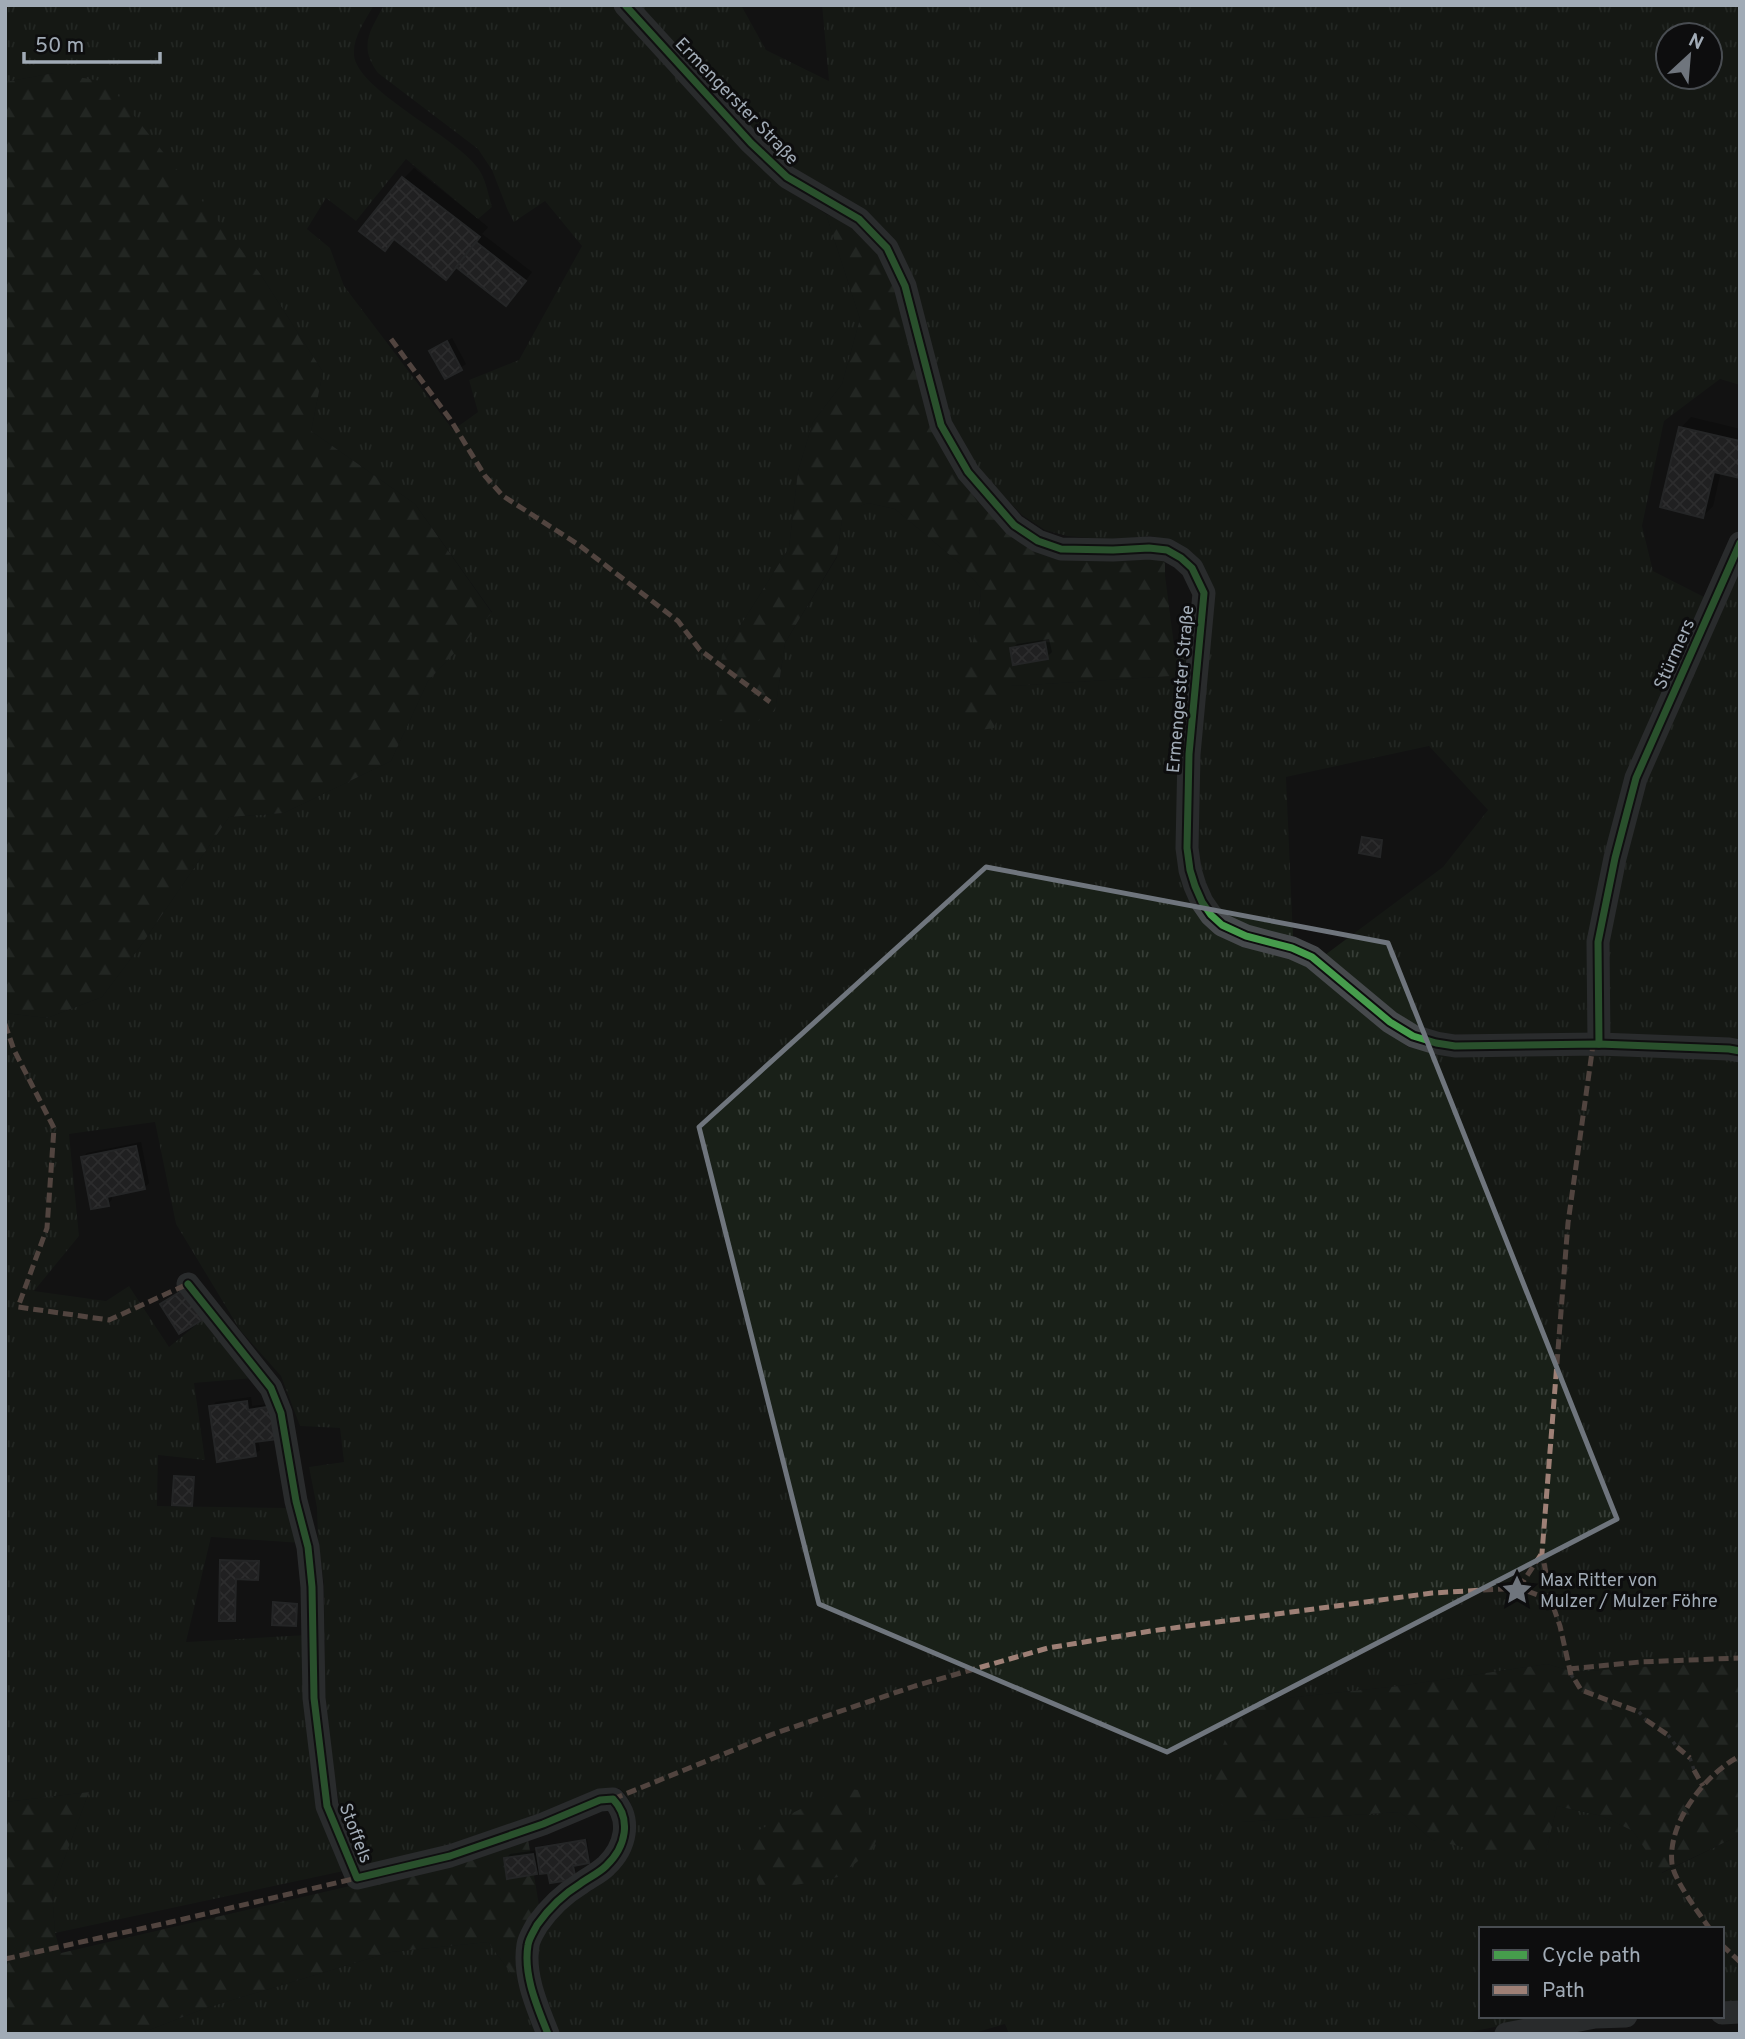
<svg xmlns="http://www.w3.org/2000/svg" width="1745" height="2039" viewBox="0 0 1745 2039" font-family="Overpass,sans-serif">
<defs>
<pattern id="grass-tufts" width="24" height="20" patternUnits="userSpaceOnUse" patternTransform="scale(1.75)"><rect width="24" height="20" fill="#192018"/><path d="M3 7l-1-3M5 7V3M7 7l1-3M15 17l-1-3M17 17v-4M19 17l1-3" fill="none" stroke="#373e37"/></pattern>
<pattern id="forest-firs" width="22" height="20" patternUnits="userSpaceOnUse" patternTransform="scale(1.75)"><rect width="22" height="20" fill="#192018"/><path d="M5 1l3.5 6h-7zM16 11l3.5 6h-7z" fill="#373e37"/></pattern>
<pattern id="building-cross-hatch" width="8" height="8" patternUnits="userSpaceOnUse" patternTransform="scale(1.75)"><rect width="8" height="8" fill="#313133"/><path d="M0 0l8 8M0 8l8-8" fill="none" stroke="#4c4c4e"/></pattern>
</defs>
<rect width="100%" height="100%" fill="#121212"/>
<g fill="url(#grass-tufts)" fill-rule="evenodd">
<path d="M5,5h369c-9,16 -21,32 -20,50 3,35 101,81 123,112 9,11 11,27 15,40l-14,12 -72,-60 -50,62 -30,-23 -19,31 23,19 14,38 109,144 25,-18 -9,-32 50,-20 63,-114 -37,-45 -31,21 -6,-11 -16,-41 -14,-21 -100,-76c-20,-27 -8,-42 6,-68h232l164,179 46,30 34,105 -18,65 -29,38 -15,49 -9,77 -67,107 53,56 10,-68 52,-86 6,-45 25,-9 27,6 63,53 23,26 -2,28 31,70 178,-11 7,231 96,47 117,94 26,4 104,-1 202,10v602l-72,3 -94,7 -27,-8 -148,22 -142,15 -16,121 159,-10 32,28 114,12 11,-46 45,10 31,15 29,42 78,-38v167l-18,1v-74h-241v87h69l-90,18h-451l-4,-10 -34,10h-416l-19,-71 4,-30 92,-100c0,-20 4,-31 -13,-45h-13l-158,62 -76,16 -7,-9 -26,-55 -8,-48 -6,-59 -1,-111 -6,-42 -1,-34 -8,-41 35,-5 -4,-34 -40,-2 -19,-50 -41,-46 -64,-106 -21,-102 -86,12 10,102 -45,55 72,10 23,-15 40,61 38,-31 47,62 -60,5 11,77 -47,-5 -1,51 133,2 11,35 -90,-6 -25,105 120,-7 38,236 -289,62 -3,-41 37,-100 -84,10v-789l42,5 55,-21 40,-53 87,-127 55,-4 107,-52 37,-80 64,-69 -77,-108 -104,-73 12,-59 -64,-100 -205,-199 -49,9z"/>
<path d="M638,5h103l25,45 63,31 -7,-76h918v380l-20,-6 -56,42 -22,105 11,45 57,29 -78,176 -40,194 -5,68 -149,-3 -44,-19 -69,-61 118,-88 45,-57 -59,-64 -143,31 7,160 -44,-8 -33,-18 -18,-41 -4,-70 17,-184 -39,-75 -21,-5 -37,4 -47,-4 -22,-6 -23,-15 -44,-46 -29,-47 -85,-211 -21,-15 -24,-11 -26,-15 -36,-34zM1668,35h42v42h-42z"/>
<path d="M1740,557v487l-136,-9 -1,-65 38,-190z"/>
<path d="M488,1942l39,53 15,39h-403l67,-26 185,-56z"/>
</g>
<g fill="url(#forest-firs)">
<path d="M54,73l53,9 152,190 64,100 -12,59 104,73 77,109 -64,68 -37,80 -107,52 -55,4 -87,127 -40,53 -55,21 -42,-5v-931z"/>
<path d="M826,214l26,11 28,28 18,37 35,136 75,106 157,25v18l9,70 13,8 1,22 -178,11 -16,42 -13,2 -22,-9 -2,-12 22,-93 2,-28 -23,-26 -63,-53 -27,-6 -25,10 -6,43 -52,87 -10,68 -17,10h-45l9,-66 67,-107 9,-77 15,-49 29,-38 18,-65z"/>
<path d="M1740,1662v173l-79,38 -28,-42 -31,-15 -45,-10 -11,46 -48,3 -66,-15 -32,-28 -159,10 -33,-30 19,-59 30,-32 142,-15 148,-22 27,8 94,-7z"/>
<path d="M842,1788l16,2 19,49 -5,11 -34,27 -42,8 -35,4 -22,-49z"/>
<path d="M89,1792l-37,100 3,41 6,20 392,-91 75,-23 11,66 -12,90 -39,-53 -97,10 -185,56 -67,26h-134v-232z"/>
</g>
<g fill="#0007">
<path d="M414,168l74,59 -6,7 50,38 -19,25 -56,-31 -62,-28 -10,11 19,-71z"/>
<path d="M452,338l14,26 -20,13 -14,-26z"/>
<path d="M1691,417l49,12v47l-19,-5 -8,35 -10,10 -22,-88z"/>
<path d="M1049,639l3,13 -5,5 -35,-8 5,-5z"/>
<path d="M1365,836l18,3 -4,16 -16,-17z"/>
<path d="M141,1142l8,41 -5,5 -33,6 1,5 -4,5 -26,-46 5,-5z"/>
<path d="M251,1397l1,9 27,-3 -21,37 2,10 -5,4 -44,-47 5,-5z"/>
<path d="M178,1475l17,1 -2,27 -1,1 -16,-27z"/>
<path d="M224,1559l36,1 -1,16 -2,2 -20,-1 -1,41 -2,1 -12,-59z"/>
<path d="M277,1601l21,2 -1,20 -2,2 -20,-22z"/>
<path d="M587,1839l3,21 -16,4 3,12 -36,-8 -5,5 -30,-14 4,-5 28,-4 1,-4z"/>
</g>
<g fill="url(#building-cross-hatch)" stroke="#3b3d3f" stroke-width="2">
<path d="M402,177l78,60 -34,43 -52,-41 -9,12 -26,-20z"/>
<path d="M476,242l50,39 -20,25 -50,-39z"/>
<path d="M447,341l15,29 -17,9 -16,-28z"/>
<path d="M1679,427l61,14v37l-26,-6 -11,46 -43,-11z"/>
<path d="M1045,642l3,17 -35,6 -3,-17z"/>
<path d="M1362,837l20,3 -2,17 -21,-4z"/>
<path d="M136,1146l9,43 -38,8 2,9 -18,3 -10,-52z"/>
<path d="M183,1290l19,30 -23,14 -19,-30z"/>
<path d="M247,1401l1,9 26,-4 5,33 -25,3 2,14 -39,6 -8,-56z"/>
<path d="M174,1476l20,1 -2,29 -20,-1z"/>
<path d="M220,1560l39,1 -1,19 -22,-1 -1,42h-16z"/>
<path d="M273,1602l24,2 -1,22 -24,-1z"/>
<path d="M585,1840l4,23 -16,3 3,13 -26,4 -2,-10 -8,1 -4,-26z"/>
<path d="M533,1854l4,20 -30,5 -3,-21z"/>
</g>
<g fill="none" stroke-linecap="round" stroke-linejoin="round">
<g stroke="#474a4d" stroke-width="3.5" stroke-dasharray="3.5 5" stroke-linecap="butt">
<path d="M1571,1675l4,5"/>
<path d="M1639,1712l7,8"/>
<path d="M1668,1735l9,12"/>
<path d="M1690,1758l4,12"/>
</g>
<g stroke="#46494c" stroke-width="23">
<path d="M625,5l126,138 36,34 72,42 28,29 18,38 36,139 27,47 46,53 24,16 23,8 52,1 36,-2 18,2 14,8 11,10 12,25 -15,161 -2,94 3,22 5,16 7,16 9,13 11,10 24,11 46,12 20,9 78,65 23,14 23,7 19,3 144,-2 130,5 11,2"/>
<path d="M1599,1044l-1,-102 17,-84 21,-80 104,-235"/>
<path d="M188,1284l83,104 10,25 15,88 12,46 4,40 2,111 13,108 30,72 93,-22 93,-32 57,-24 13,-1c19,20 13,48 -7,67 -7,7 -18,12 -26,18 -18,11 -31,24 -43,41 -3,6 -8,13 -9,20 -5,30 9,61 20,89"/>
<path d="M1722,2013l18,-1"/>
<path d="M1506,2034l89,-17 31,-1"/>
</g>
<g stroke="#9e8076" stroke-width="5" stroke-dasharray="10 5" stroke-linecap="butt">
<path d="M391,339l59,80 35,57 18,20 76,49 99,76 22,29 70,52"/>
<path d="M5,1024l9,26 40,78 -7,100 -29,79 91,13 79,-36"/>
<path d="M1519,1588l23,-35"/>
<path d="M1569,1669l71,-7 100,-4"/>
<path d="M1571,1675l-11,-49 -8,-23 -10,-50 26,-330 25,-178"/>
<path d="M1575,1680l6,10 58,22"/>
<path d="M1646,1720l22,15"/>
<path d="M1677,1747l13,11"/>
<path d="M1694,1770l9,16"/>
<path d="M613,1799l160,-65 142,-48 133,-38 103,-17 281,-38 87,-5 19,7 14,8"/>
<path d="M1710,1929c-10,-14 -36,-49 -38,-65 -5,-41 33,-90 68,-108"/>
<path d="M1722,1945l18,17"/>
<path d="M5,1959l166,-37 186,-44"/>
</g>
<g stroke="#0d0d0e" stroke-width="11">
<g id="cycleway">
<path d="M625,5l126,138 36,34 72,42 28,29 18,38 36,139 27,47 46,53 24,16 23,8 52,1 36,-2 18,2 14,8 11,10 12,25 -15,161 -2,94 3,22 5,16 7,16 9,13 11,10 24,11 46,12 20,9 78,65 23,14 23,7 19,3 144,-2 130,5 11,2"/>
<path d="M1599,1044l-1,-102 17,-84 21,-80 104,-235"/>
<path d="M188,1284l83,104 10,25 15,88 12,46 4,40 2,111 13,108 30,72 93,-22 93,-32 57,-24 13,-1c19,20 13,48 -7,67 -7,7 -18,12 -26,18 -18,11 -31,24 -43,41 -3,6 -8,13 -9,20 -5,30 9,61 20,89"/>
</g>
</g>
<use href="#cycleway" stroke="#469c4c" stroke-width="7"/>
</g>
<path d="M0 0H1745V2039H0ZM986,867l402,76 229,576 -450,233 -348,-148 -120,-477z" fill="#121212" fill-opacity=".55" fill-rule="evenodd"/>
<path fill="none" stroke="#6f757d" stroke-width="5" stroke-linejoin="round" d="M986,867l402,76 229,576 -450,233 -348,-148 -120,-477z"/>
<defs>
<g id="sight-bare" transform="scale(2.415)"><path d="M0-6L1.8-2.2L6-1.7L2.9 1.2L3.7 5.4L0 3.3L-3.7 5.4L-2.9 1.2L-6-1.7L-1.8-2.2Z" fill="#6f757d" stroke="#0d0d0e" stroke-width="2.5" paint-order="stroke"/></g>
</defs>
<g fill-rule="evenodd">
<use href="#sight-bare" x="1517" y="1590"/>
</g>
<g text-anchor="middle" stroke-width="6" stroke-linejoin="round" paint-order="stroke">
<g font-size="18" fill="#a1abb6" stroke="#0d0d0e">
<text transform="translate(737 101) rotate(46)" y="6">Ermengerster Straße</text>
<text transform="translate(1674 654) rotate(-66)" y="6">Stürmers</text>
<text transform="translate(1180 689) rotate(-85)" y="6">Ermengerster Straße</text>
<text transform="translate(356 1833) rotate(69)" y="6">Stoffels</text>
</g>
<g font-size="18" fill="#a1abb6" stroke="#0d0d0e" text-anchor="start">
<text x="1540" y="1586">Max Ritter von<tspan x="1540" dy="21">Mulzer / Mulzer Föhre</tspan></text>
</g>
</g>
<rect width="1745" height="2039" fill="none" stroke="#a1abb6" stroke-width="14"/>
<rect x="1479" y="1927" width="245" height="91" fill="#0d0d0e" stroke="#484c51" stroke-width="2"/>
<rect x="1493" y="1950" width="35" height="10" fill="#469c4c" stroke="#484c51" stroke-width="2"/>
<text x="1542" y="1962" font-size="21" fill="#a1abb6">Cycle path</text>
<rect x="1493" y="1985" width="35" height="10" fill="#9e8076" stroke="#484c51" stroke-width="2"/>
<text x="1542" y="1997" font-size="21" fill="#a1abb6">Path</text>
<g transform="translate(1689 56) rotate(26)"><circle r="33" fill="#0d0d0e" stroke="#484c51" stroke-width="2"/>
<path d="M0-5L12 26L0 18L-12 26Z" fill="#6f757d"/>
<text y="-10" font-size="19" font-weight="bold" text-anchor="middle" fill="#a1abb6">N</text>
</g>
<path d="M24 52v10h136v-10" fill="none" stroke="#a1abb6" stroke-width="3.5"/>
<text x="35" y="52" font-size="21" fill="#a1abb6" stroke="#0d0d0e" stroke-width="5" paint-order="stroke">50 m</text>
</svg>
